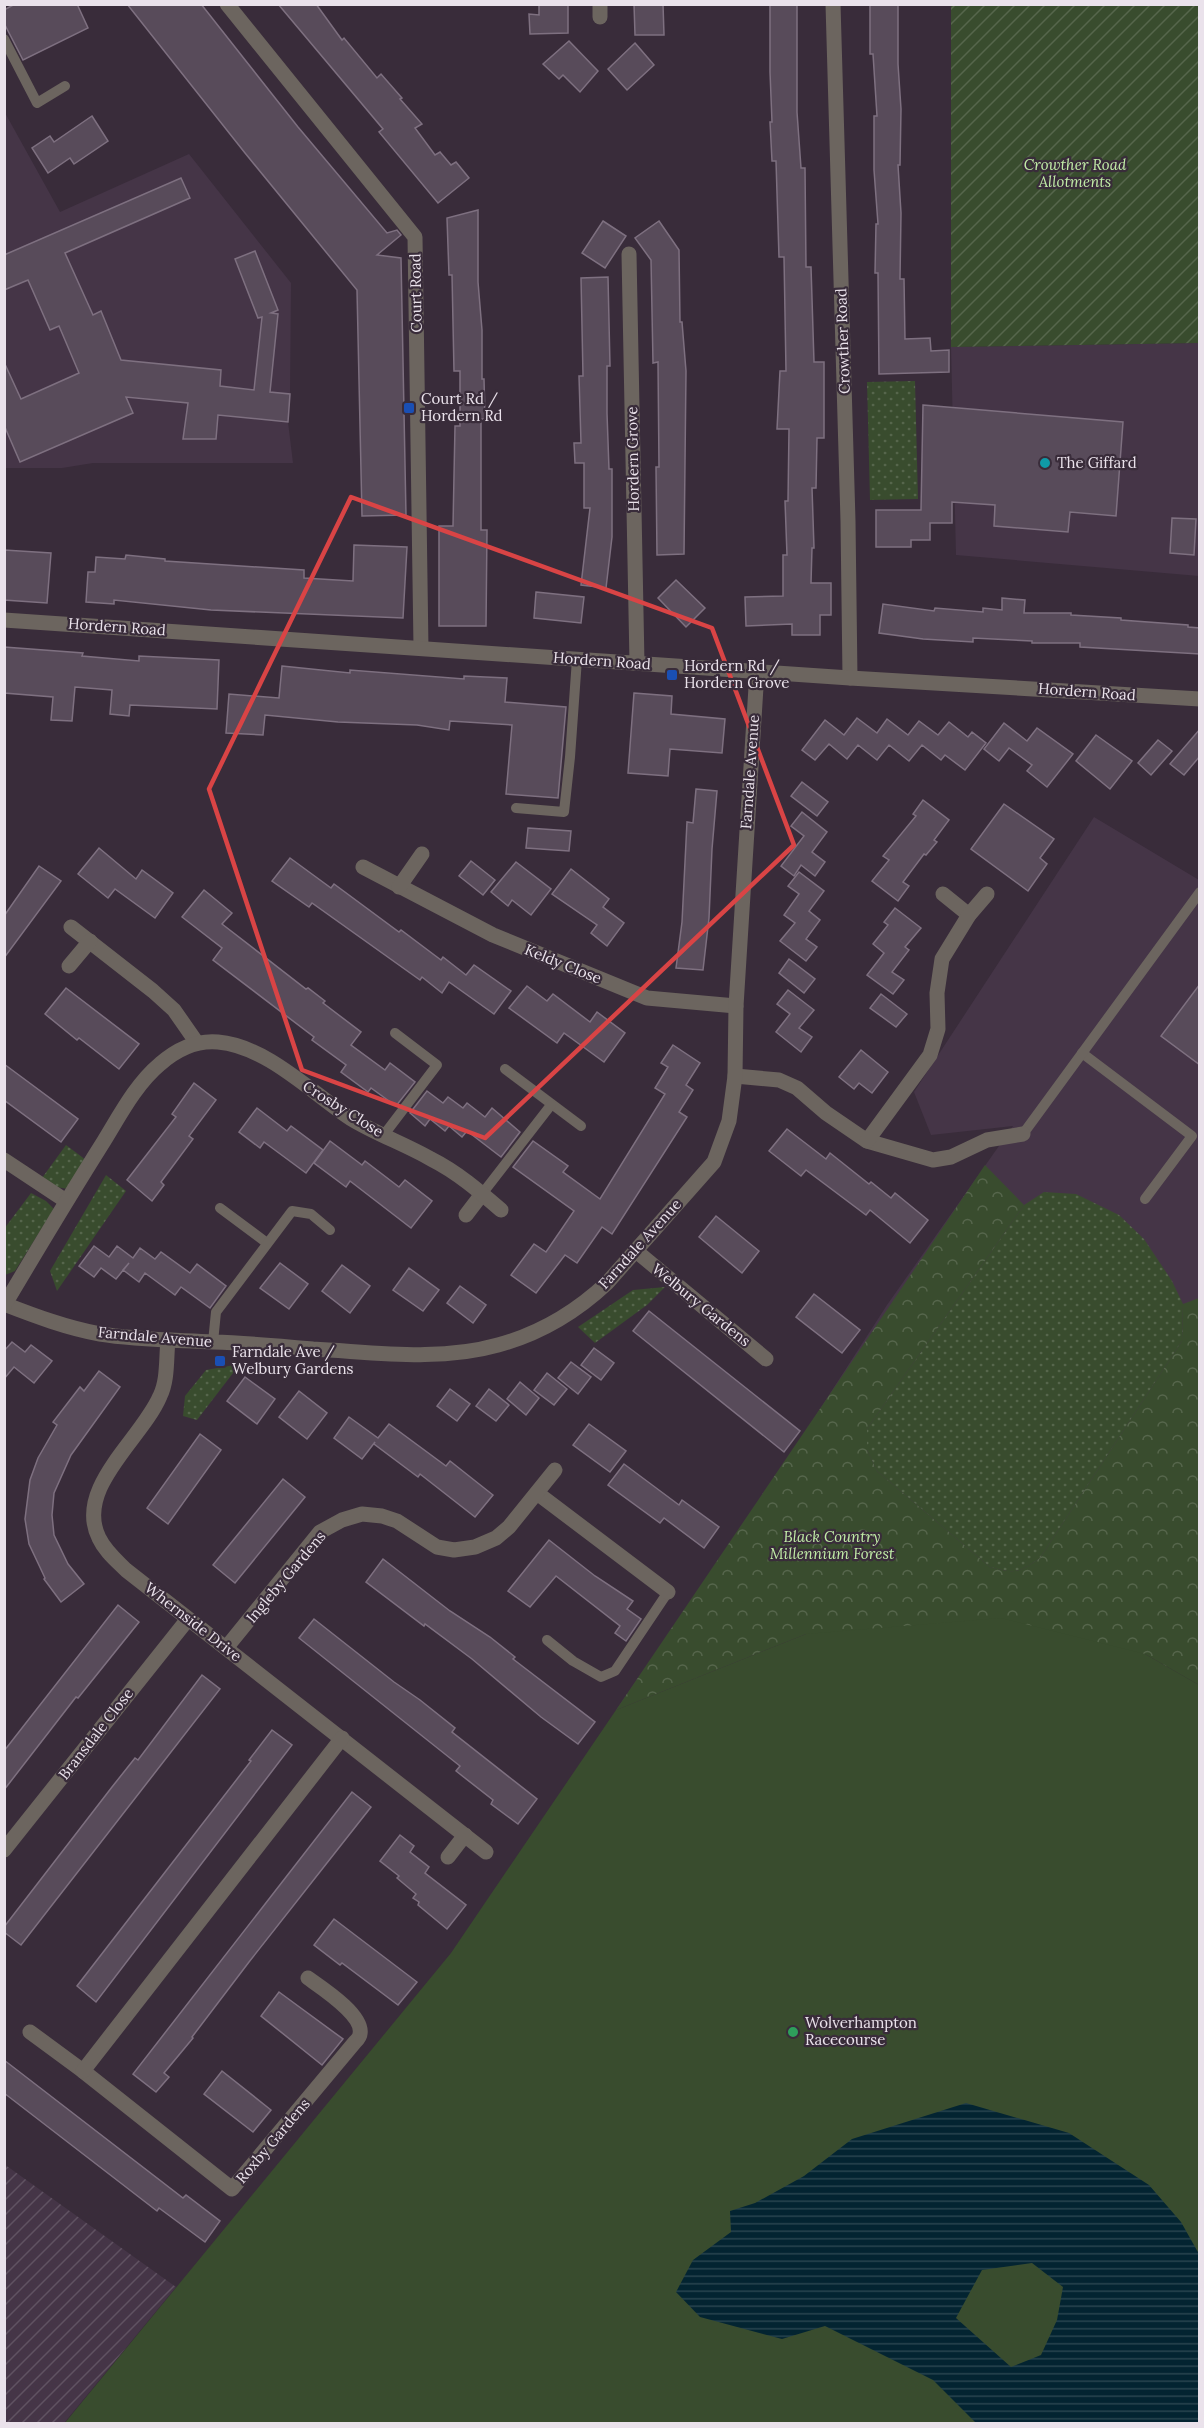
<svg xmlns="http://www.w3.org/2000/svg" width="1204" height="2428" viewBox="0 0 1204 2428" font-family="Lora,serif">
<defs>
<pattern id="industrial-furrows" width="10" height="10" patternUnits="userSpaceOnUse" patternTransform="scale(1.5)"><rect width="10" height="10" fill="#453547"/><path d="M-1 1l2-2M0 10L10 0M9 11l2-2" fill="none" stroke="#605262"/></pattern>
<pattern id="grass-dots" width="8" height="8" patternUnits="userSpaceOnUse" patternTransform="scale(1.5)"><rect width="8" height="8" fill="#394c2e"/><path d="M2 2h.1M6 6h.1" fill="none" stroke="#56664c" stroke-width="1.8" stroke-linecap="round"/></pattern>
<pattern id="forest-crowns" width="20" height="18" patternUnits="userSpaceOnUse" patternTransform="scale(1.5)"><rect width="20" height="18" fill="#394c2e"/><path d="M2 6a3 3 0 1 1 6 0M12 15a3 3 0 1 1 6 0" fill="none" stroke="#56664c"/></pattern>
<pattern id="garden-furrows" width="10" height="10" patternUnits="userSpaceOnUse" patternTransform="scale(1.5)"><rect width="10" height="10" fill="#394c2e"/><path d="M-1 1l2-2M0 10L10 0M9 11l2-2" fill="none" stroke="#56664c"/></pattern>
<pattern id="water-rules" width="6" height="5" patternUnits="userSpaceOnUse" patternTransform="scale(1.5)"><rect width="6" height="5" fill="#032431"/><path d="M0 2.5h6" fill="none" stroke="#28444f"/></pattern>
</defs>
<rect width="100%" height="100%" fill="#392c3a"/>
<path fill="url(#industrial-furrows)" d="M4,2164l172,123 -112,136h-59z"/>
<g fill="#453547">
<path d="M4,111l56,101 129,-58 102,129 -1,111 -2,28 5,41h-200l-31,5h-57z"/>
<path d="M1199,343v233l-243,-21 -5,-208z"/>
<path d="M1094,817l105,63v751l-393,3 -190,76 144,-208 127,-197 126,-179 -82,9 -17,-43z"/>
</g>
<g fill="url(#grass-dots)">
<path d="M915,381l3,118 -48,1 -3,-118z"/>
<path d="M66,1145l20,15 -18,29 -12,-2 -14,-9z"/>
<path d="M106,1175l20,16 -69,100 -7,-20z"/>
<path d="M1044,1192l32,2 43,21 25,24 28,42 11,23 -1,37 -142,217c-21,15 -25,16 -50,9l-113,-96 -10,-21v-21l157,-224z"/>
<path d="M31,1193l15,8 8,8 -39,62 -10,4 -1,-46z"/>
<path d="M665,1287l-18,18 -52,38 -17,-16 55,-37z"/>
<path d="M240,1364l-43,56 -14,-4 2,-20 21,-26z"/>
</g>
<path fill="url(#forest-crowns)" d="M985,1165l39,40 -157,224v21l10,21 113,96c25,7 29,6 50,-9l142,-217 1,-37 16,-6v387l-54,-31 -339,-20 -190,76z"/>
<path fill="#394c2e" d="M1001,1618l144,36 54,31v738l-1135,1 387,-471 165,-243 190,-76z"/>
<path fill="url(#garden-furrows)" d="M951,5h248v338l-248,4z"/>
<path fill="url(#water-rules)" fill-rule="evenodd" d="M966,2103l103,30 80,52 32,37 18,32v169h-223l-43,-43 -108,-54 -43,13 -82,-22 -24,-25 17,-32 38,-28 -1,-21 25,-8 49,-27 48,-37zM1032,2263l31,24 -6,33 -16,35 -30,12 -55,-49 26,-48z"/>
<g fill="#584b5a" stroke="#7e7080" stroke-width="1.5">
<path d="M15,4h62l11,24 -65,32 -19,-37v-13z"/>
<path d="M127,4h74l97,123 89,106 10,-3 4,5 -24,20 24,3 5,257 -44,1 -5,-226 -112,-137z"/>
<path d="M278,4h38l26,36 2,-2 33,40 4,-4 21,24 -2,1 22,25 -7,4 20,27 5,-3 11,13 5,-3 13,16 -31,25 -59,-71 4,-3z"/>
<path d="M539,4h29v29l-38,1 -1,-20 10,1z"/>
<path d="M634,4h29l1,31h-29z"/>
<path d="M770,4h27v108l4,56h4l1,99h5l3,95h10v76h-7l-1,50h-4l2,60h-2l-1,35h20v32h-11v20h-28v-11l-46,2 -1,-29 38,-1v-41h4l-2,-54h3l1,-72h-12l3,-58h6l-2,-114h-5l-3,-96h-4l-2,-39h2l-2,-50z"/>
<path d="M870,4h28v60l3,45 -1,56h-2l3,48 -1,66h4l1,60 25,-1 1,13 18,-1v22l-70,2 -1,-101h-3l1,-49h2l-4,-54v-54h3l-4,-62h-3z"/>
<path d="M569,41l29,30 -18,21 -17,-17 -4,4 -16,-15z"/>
<path d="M635,43l19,22 -27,25 -19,-21z"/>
<path d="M92,116l16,25 -34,23 -4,-6 -22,15 -16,-25 18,-12 4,6z"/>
<path d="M181,178l9,20 -125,55 28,62 8,-4 20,49 100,10 -1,16 34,4 8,-73 -4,1 -23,-59 20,-8 23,59 -7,3 7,1 -8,78 20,2 -2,28 -70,-7 -2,24h-33l5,-36 -62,-6 7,16 -113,49 -16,-37v-63l17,37 58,-26 -20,-47 -9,4 -22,-50 -24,10v-35z"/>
<path d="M478,210v72l4,48v49h2l1,40h-4v111h6l-1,96h-47v-100h14l2,-100h5v-55h-6l-2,-96h-3l-2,-57z"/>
<path d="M603,221l23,15 -21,32 -23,-15z"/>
<path d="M659,221l20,29 1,72h2l4,49 -2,183 -27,1 -1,-88h3l-1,-105 -5,1 -2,-103 -16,-22z"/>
<path d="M608,277l2,89h-3v47l2,56h3v68l-6,51 -25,-3 9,-77h-6v-45h-9l-1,-20h7l-2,-67h4l-2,-98z"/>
<path d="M923,405l200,17 -7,94 -46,-4 -2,20 -74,-6 1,-21 -43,-3v21h-22v17h-19v7h-35v-37h45z"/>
<path d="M1172,518l24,1 -2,36 -24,-2z"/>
<path d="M354,545l53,2 -4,71 -192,-8 -97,-10v4l-28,-2 2,-30h7l1,-15 29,2 1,-4 39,4v2l139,9v8l49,3z"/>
<path d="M4,550l47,3 -4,50 -43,-3z"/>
<path d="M676,580l29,28 -19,19 -28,-29z"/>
<path d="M536,592l48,5 -3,26 -47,-5z"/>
<path d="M1002,598l23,2 -1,13h47v2l50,3v2l67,5v2l12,1v26l-120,-7v-4h-48v-2l-59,-3v4l-50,-3 -44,-6 4,-29 51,7 1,-3 48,4v-4l19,2z"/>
<path d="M4,647l79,6 -1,3 57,5v-5l80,4 -2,49 -87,-4 -1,11 -19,-2 2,-24 -37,-3 -3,34 -21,-1 2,-23 -49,-4z"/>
<path d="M282,666l68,7v-3l114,9v-3l43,2 -2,24 61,5 -8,91 -52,-4 6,-69 -62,-4 -1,9 -32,-5 -79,-3 -73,-7 -2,20 -37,-2 3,-39 50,4z"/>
<path d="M634,693l38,3 -1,18 54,5 -3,34 -52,-4 -2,27 -40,-3z"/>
<path d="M857,718l20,15 10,-14 21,16 11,-14 19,14 11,-13 19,15 4,-5 14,11 -21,27 -20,-15 -4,5 -19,-15 -13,16 -20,-16 -12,15 -19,-15 -11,14 -18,-15 -14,16 -13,-10 23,-30 19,15z"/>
<path d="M1004,723l23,18 10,-13 36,26 -26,33 -20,-16 5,-6 -23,-17 -10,13 -15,-12z"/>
<path d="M1200,729v27l-16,19 -14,-11z"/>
<path d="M1096,735l36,26 -22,28 -34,-28z"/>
<path d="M1158,740l14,11 -21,24 -13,-12z"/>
<path d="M802,782l26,20 -11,14 -26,-20z"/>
<path d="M696,789l21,2 -5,58 -3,69 -6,52 -27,-2 6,-46 5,-100 6,1z"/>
<path d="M923,800l26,20 -15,20 3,2 -11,13 -2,-1 -21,28 6,4 -11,15 -26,-20 17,-21 -6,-4 33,-40 -3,-2z"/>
<path d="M1004,804l50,35 -14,19 7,6 -19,27 -57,-42z"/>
<path d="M802,812l25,20 -15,20 13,10 -10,14 -14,-11 -7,11 -13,-10 23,-30 -13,-10z"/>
<path d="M528,828l43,3 -2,20 -43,-3z"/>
<path d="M99,848l37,31 6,-9 31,23 -18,25 -40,-29 -7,9 -30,-24z"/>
<path d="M290,858l41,30 3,-4 65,48 2,-2 40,30 2,-3 23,18 8,-10 37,26 -17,23 -45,-32 -7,11 -20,-16 -2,3 -108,-77 -3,4 -37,-26z"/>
<path d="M471,861l24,19 -12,15 -24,-19z"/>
<path d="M516,862l35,27 -20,26 -19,-15 -4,6 -17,-14z"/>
<path d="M39,866l22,15 -57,77v-42z"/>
<path d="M571,869l38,30 -6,8 21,16 -17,23 -16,-13 6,-8 -45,-31z"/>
<path d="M799,872l25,19 -15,20 11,9 -14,19 11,8 -11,14 -26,-20 15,-18 -11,-8 15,-21 -11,-8z"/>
<path d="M204,890l28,23 -10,11 84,65 2,-1 17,13 -2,2 38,29 -10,13 34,25 5,-7 25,19 -19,24 -25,-18 -3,4 -27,-20 5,-7 -34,-25 2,-3 -101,-77 9,-12 -40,-31z"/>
<path d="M895,908l26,20 -16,19 4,3 -17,22 12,8 -11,14 -26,-19 17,-22 -11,-9 15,-19 -4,-3z"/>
<path d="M789,959l26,20 -11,14 -25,-20z"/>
<path d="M1200,984v81l-39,-29z"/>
<path d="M527,986l20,15 6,-7 37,28 7,-10 28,21 -21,29 -40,-29 -7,10 -48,-35z"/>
<path d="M66,988l73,56 -20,25 -40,-31 -2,2 -32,-26z"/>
<path d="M788,990l26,20 -15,18 13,9 -11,15 -25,-20 14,-18 -13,-10z"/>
<path d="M881,994l26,20 -11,13 -26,-19z"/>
<path d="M673,1045l27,18 -14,22 7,5 -14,22 8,5 -75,117 -10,-7 -25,36 -12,-8 -29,38 -25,-18 23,-31 12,8 28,-41 -61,-44 20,-26 35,25 -5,6 37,27 65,-105 -10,-6 13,-21 -7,-4z"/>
<path d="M861,1050l27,22 -16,21 -13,-10 -5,6 -15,-12z"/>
<path d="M4,1064l74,55 -17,23 -57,-42z"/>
<path d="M194,1083l22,17 -27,36 4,3 -32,43 3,3 -12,16 -25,-21 49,-63 -4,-3z"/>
<path d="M427,1091l16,12 5,-6 15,11 4,-5 18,14 7,-9 28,24 -19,25 -34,-26 -5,6 -13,-11 -4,5 -15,-12 -5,7 -15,-13z"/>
<path d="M257,1108l30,23 4,-5 32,24 -17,23 -42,-31 -4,6 -21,-16z"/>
<path d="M787,1129l39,30 4,-6 39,31 2,-2 20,16 4,-5 33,27 -18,23 -40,-33 -4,5 -60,-45 -5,6 -32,-25z"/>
<path d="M330,1141l32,24 3,-4 34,26 6,-7 27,21 -21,27 -61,-47 -4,6 -32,-24z"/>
<path d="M716,1216l43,35 -17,22 -43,-36z"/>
<path d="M94,1246l15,11 8,-11 16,12 7,-10 15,11 6,-7 29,21 7,-9 29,22 -16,22 -29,-21 -6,8 -30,-22 -6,9 -16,-12 6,-7 -13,16 -15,-11 -7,9 -15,-11z"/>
<path d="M280,1263l28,21 -19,25 -29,-21z"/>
<path d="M342,1265l28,21 -20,27 -28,-22z"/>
<path d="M409,1268l30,22 -16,21 -30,-21z"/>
<path d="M460,1286l26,19 -13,18 -26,-20z"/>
<path d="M814,1294l46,36 -18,23 -46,-36z"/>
<path d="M649,1311l151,120 -16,21 -151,-121z"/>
<path d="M12,1342l13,10 6,-7 21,16 -18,22 -20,-16 -10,12v-28z"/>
<path d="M594,1348l20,15 -13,17 -20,-15z"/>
<path d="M571,1362l20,15 -13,17 -20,-16z"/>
<path d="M99,1371l21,16 -49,68 -17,38 -2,22 2,20 14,29 16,20 -23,18 -17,-23 1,-1 -16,-34 -4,-25 5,-39 8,-22 19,-33 -4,-3 27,-35 4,4z"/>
<path d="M547,1373l20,16 -13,16 -20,-15z"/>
<path d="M245,1377l30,22 -18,25 -30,-23z"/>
<path d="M520,1382l19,16 -13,17 -19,-16z"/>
<path d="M450,1389l20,15 -13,17 -20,-15z"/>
<path d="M489,1389l20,16 -13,16 -20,-15z"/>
<path d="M299,1391l28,22 -20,26 -28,-22z"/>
<path d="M349,1417l29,21 11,-14 57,42 4,-5 43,34 -18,22 -55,-43 -2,3 -44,-33 1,-2 -13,17 -28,-21z"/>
<path d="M589,1424l37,27 -16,21 -37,-27z"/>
<path d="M200,1434l21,16 -53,74 -21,-16z"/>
<path d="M624,1464l55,41 3,-5 37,27 -15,21 -40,-30 -4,5 -52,-38z"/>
<path d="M283,1479l22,18 -70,86 -22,-18z"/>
<path d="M549,1540l46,36 38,25 -6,8 14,10 -15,22 -11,-8 5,-7 -64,-50 -26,31 -22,-16z"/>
<path d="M383,1559l67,52 40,26 25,20 -2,2 82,63 -17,22 -37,-27 -69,-58 -47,-35 -1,2 -58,-44z"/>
<path d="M118,1605l21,17 -61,76 -2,-1 -72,93v-39z"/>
<path d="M314,1619l80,63 26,18 35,28 -3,4 85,67 -19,25 -27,-20 2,-4 -37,-29 4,-5 -161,-128z"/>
<path d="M202,1675l18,14 -199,256 -17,-13v-5l108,-140 23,-29 3,2z"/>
<path d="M272,1730l20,15 -196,257 -19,-16 174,-225 -2,-1z"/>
<path d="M352,1792l19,15 -122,155 -57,75 1,1 -29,35 5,4 -13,15 -23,-18z"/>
<path d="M400,1835l14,11 -4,6 19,15 -4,6 41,32 -19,24 -29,-24 1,-3 -6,-4 3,-4 -19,-16 2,-2 -19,-15z"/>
<path d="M334,1919l83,63 -19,23 -56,-42 -2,2 -26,-20z"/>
<path d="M279,1992l64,47 -21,26 -61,-49z"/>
<path d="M4,2060l179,138 3,-3 34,26 -15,21 -46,-34 -2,3 -153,-118z"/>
<path d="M222,2071l49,39 -18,22 -49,-38z"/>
</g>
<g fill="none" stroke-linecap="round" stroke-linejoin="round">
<g stroke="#6c655f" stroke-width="10">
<path d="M4,39l33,64 28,-17"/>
<path d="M516,808l48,4 6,-55 7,-98"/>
<path d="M1082,1053l110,83 -47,63"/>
<path d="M505,1069l76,57"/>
<path d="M1023,1134l177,-242"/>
<path d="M383,1136l54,-71 -42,-32"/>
<path d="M482,1194l69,-89"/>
<path d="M220,1208l47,35"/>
<path d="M213,1342l3,-30 76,-101 19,3 19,16"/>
<path d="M547,1640l26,21 28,16 14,-6 53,-79"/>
</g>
<g stroke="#6c655f" stroke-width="15">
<path d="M227,4l188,233 6,411"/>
<path d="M600,4v13"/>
<path d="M833,4l15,517 2,157"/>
<path d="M629,254l8,409"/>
<path d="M363,867l130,68 154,63 89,8"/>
<path d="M399,887l23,-33"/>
<path d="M943,894l26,21"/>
<path d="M71,927l82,64 21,19 23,33"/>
<path d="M69,966l21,-25"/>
<path d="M735,1076l44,4 18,8 29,25 41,28 66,19 18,-3 36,-17 36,-6"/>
<path d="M867,1141l63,-86 8,-26 -1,-36 5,-34 27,-44 18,-21"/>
<path d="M4,1160l62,41"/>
<path d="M466,1215l16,-21"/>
<path d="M636,1251l130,108"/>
<path d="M4,1304c31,12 63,24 96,30 37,6 75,6 113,8 33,1 67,4 100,7 61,3 125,13 185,-4 41,-11 78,-33 109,-62l107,-121 15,-41 6,-45 1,-70 21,-335"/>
<path d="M5,1304c32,-54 65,-109 99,-163 16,-26 32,-57 56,-77 16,-14 36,-24 58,-22 48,4 93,50 132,76 26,16 55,26 81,41 26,13 48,32 70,51"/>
<path d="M168,1341c-2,17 0,39 -8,55 -18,43 -86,92 -61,142 6,13 17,22 27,32l360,282"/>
<path d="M537,1493l131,99"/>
<path d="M226,1648l94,-116 22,-12 20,-6 20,2 15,5 40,26 17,3 21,-3 21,-9 13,-11 46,-57"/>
<path d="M4,1850l184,-231"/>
<path d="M448,1857l17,-22"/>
<path d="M30,2032l53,39 149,118 123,-147c2,-2 5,-5 5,-8 4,-19 -38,-46 -52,-56"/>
<path d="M83,2071l259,-333"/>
</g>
<path stroke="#6c655f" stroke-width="15" d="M4,620l846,58 350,21"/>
</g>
<path fill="none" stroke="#d94445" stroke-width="4.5" stroke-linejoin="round" d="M351,497l361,131 82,217 -309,293 -183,-68 -93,-281z"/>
<g fill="#1a4fb4" stroke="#392c3a" stroke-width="2">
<rect x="403" y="402" width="12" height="12" rx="3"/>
<rect x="666" y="669" width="12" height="12" rx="3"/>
<rect x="214" y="1355" width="12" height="12" rx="3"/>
</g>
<circle fill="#0f9aa8" stroke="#392c3a" stroke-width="2" cx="1045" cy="463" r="6"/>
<circle fill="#2e9e5b" stroke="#392c3a" stroke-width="2" cx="793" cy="2032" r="6"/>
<g text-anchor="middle" stroke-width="4.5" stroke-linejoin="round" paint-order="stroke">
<g font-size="15" font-style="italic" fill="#c1eda7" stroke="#392c3a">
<text x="1075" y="170">Crowther Road<tspan x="1075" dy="17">Allotments</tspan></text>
<text x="832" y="1542">Black Country<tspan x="832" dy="17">Millennium Forest</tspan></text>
</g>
<g font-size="15" fill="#eae2eb" stroke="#392c3a">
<text transform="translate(416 293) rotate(-91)" y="5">Court Road</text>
<text transform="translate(843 341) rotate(-92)" y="5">Crowther Road</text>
<text transform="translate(633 459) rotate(-91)" y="5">Hordern Grove</text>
<text transform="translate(117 627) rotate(4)" y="5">Hordern Road</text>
<text transform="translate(602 661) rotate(4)" y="5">Hordern Road</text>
<text transform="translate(1087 692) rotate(4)" y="5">Hordern Road</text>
<text transform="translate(750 772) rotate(-86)" y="5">Farndale Avenue</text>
<text transform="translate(563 964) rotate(22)" y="5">Keldy Close</text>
<text transform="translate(343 1109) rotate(32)" y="5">Crosby Close</text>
<text transform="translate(640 1244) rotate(-48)" y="5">Farndale Avenue</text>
<text transform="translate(701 1305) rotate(39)" y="5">Welbury Gardens</text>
<text transform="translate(155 1337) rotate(5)" y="5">Farndale Avenue</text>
<text transform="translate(286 1577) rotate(-50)" y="5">Ingleby Gardens</text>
<text transform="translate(193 1622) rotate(38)" y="5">Whernside Drive</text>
<text transform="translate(96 1734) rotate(-52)" y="5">Bransdale Close</text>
<text transform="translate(273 2141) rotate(-50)" y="5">Roxby Gardens</text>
</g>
<g font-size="15" fill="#eae2eb" stroke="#392c3a" text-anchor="start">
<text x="421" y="404">Court Rd /<tspan x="421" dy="17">Hordern Rd</tspan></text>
<text x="1057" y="468">The Giffard</text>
<text x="684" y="671">Hordern Rd /<tspan x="684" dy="17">Hordern Grove</tspan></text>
<text x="232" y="1357">Farndale Ave /<tspan x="232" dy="17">Welbury Gardens</tspan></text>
<text x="805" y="2028">Wolverhampton<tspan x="805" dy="17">Racecourse</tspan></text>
</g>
</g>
<rect width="1204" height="2428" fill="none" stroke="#eae2eb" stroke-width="12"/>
</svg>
